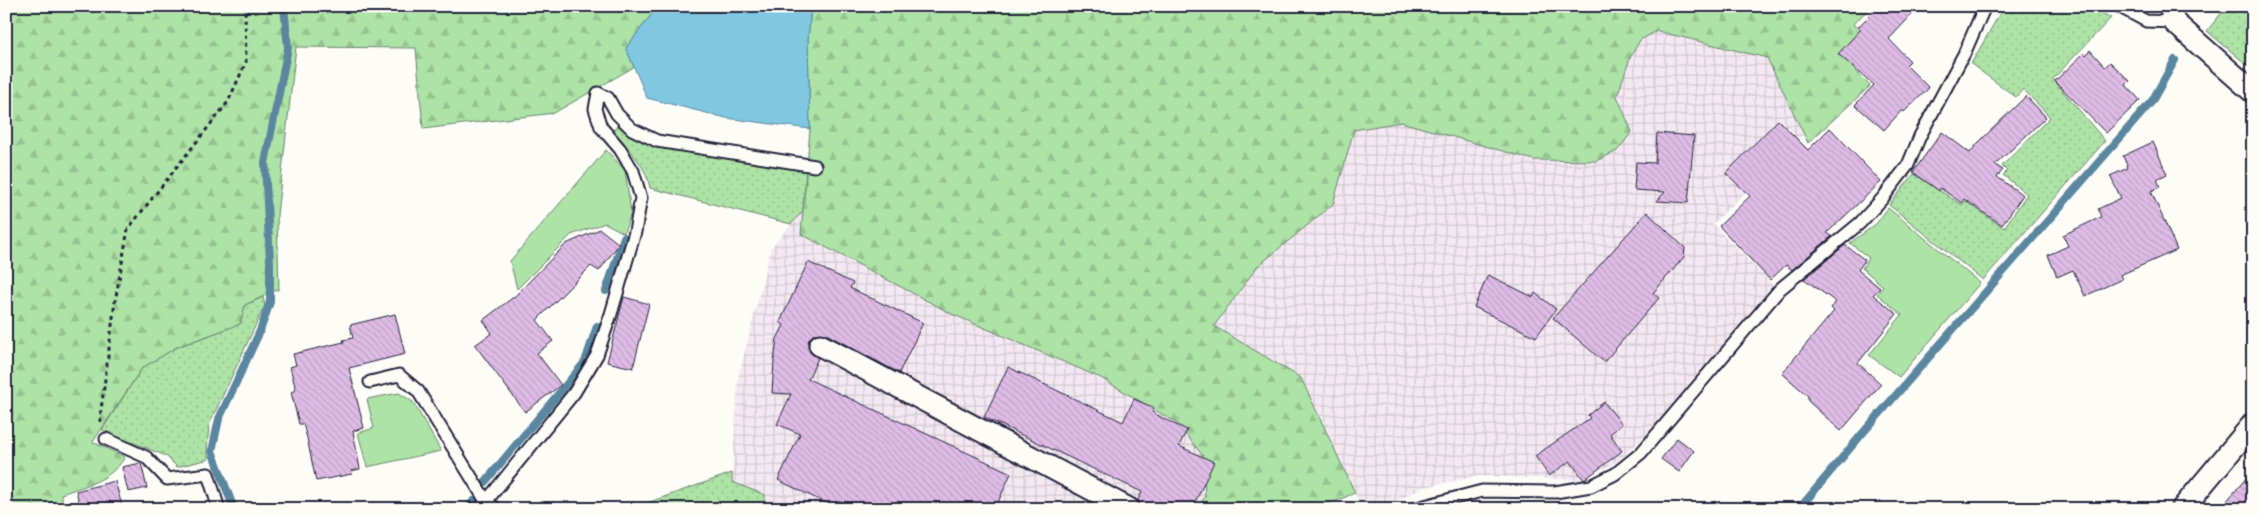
<svg xmlns="http://www.w3.org/2000/svg" width="2259" height="515" font-family="Dekko,sans-serif">
	<style>
		.industrial { fill: url(#industrial-grid) }
		.grass { fill: url(#grass-dots); stroke: #688270 }
		.forest { fill: url(#forest-firs); stroke: #688270 }
		.green { fill: #ade3a6; stroke: #688270 }
		.water { fill: #80c8e1; stroke: #5a869f }
		.lines { fill: none; stroke-linecap: round; stroke-linejoin: round }
		.stream { stroke: #5a869f; stroke-width: 8 }
		.building { fill: url(#building-back-hatch); stroke: #22223b }
		.lane-casing { stroke: #22223b; stroke-width: 15 }
		.street-casing { stroke: #22223b; stroke-width: 25 }
		.path { stroke: #22223b; stroke-width: 3; stroke-dasharray: 4 4; stroke-linecap: butt }
		.lane { stroke: #fdfcf7; stroke-width: 11 }
		.street { stroke: #fdfcf7; stroke-width: 21 }
	</style>
	<defs>
		<pattern id="industrial-grid" width="8" height="8" patternUnits="userSpaceOnUse" patternTransform="scale(1.25)"><rect width="8" height="8" fill="#f4e9f2"/><path d="M0 4h8M4 0v8" fill="none" stroke="#d1c8d0"/></pattern>
		<pattern id="grass-dots" width="8" height="8" patternUnits="userSpaceOnUse" patternTransform="scale(1.25)"><rect width="8" height="8" fill="#ade3a6"/><path d="M2 2h.1M6 6h.1" fill="none" stroke="#95c290" stroke-width="1.8" stroke-linecap="round"/></pattern>
		<pattern id="forest-firs" width="22" height="20" patternUnits="userSpaceOnUse" patternTransform="scale(1.25)"><rect width="22" height="20" fill="#ade3a6"/><path d="M5 1l3.5 6h-7zM16 11l3.5 6h-7z" fill="#95c290"/></pattern>
		<pattern id="building-back-hatch" width="6" height="6" patternUnits="userSpaceOnUse" patternTransform="scale(1.25)"><rect width="6" height="6" fill="#dfbce6"/><path d="M-1 5l2 2M0 0l6 6M5-1l2 2" fill="none" stroke="#bfa1c6"/></pattern>
	</defs>
	<rect width="100%" height="100%" fill="#fdfcf7"/>
	<filter id="ink" filterUnits="userSpaceOnUse"><feTurbulence type="fractalNoise" baseFrequency=".02" numOctaves="2"/><feDisplacementMap in="SourceGraphic" scale="10" xChannelSelector="R" yChannelSelector="G"/><feConvolveMatrix kernelMatrix="1 2 1 2 8 2 1 2 1" color-interpolation-filters="sRGB"/></filter>
	<g filter="url(#ink)">
		<!-- industrial -->
		<path class="industrial" d="M1657,31l110,27 37,76 -91,90 60,61 -121,144 -32,31 -39,20 -103,-4 -53,11 -45,22h-18l-61,-131 -87,-52 43,-59 76,-63 21,-74 47,-8 133,38 98,-28 -15,-36 13,-38 10,-18z
			M803,211l-2,23 151,80 149,64 76,45 26,33 2,40 -7,13h-463l30,-6 -33,-21 6,-103 33,-131z"/>
		<!-- grass -->
		<path class="grass" d="M2004,6h86l21,12 -58,61 52,62 -122,139 -94,-75 25,-31 48,31 3,-4 39,27 23,-34 -24,-19 4,-4 -5,-5 48,-49 -27,-28 -7,8 -45,-33z
			M2227,6h26v64l-46,-39z
			M617,125l12,10 25,12 152,21 -3,43 -12,13 -141,-36c-4,-23 -22,-40 -38,-56z
			M263,297l2,8 -56,120 -2,25 2,9 -32,8 -11,-11 -64,-26 40,-62 35,-21 63,-23 5,-19z
			M732,473v9l33,13v8l-30,6h-91v-5z"/>
		<!-- forest -->
		<path class="forest" d="M6,6h652l-32,42 8,19 -80,46 -131,16 -7,-81 -120,-1 -19,168 2,74 -34,16 -5,19 -63,23 -35,21 -49,74 32,15c-15,24 -38,28 -64,37l4,15h-59z
			M811,6h1061l-19,18 24,25 -22,22 15,15 -62,57 -41,-85 -110,-27 -17,9 -10,18 -13,38 15,36 -15,19 -21,10 -62,-1 -133,-38 -47,8 -21,74 -76,63 -43,59 87,52 54,115 -38,16h-119l7,-13 -2,-40 -26,-33 -76,-45 -149,-64 -151,-80 9,-105 -2,-89z"/>
		<!-- green -->
		<path class="green" d="M606,150l19,20 6,43 -7,20 -19,-10 -34,12 -54,54 -7,-28z
			M1888,208l92,75 -81,94 -30,-22 33,-40 -25,-21 6,-8 -21,-18 7,-10 -19,-15 26,-19z
			M399,393l14,9 28,49 -74,16 -9,-34 16,-5 -7,-29z"/>
		<!-- water -->
		<path class="water" d="M658,6h153l-3,34 2,89 -84,-11 -79,-20 -21,-50z"/>
		<g class="lines">
			<!-- stream -->
			<path class="stream" d="M2216,7v-1
				M606,291l18,-54
				M485,482l100,-120 12,-36
				M234,509l-22,-58 7,-32 41,-88 10,-29v-40l-5,-99 23,-115 -4,-42
				M466,509l8,-8
				M1799,509l63,-75 290,-333 23,-41"/>
		</g>
		<!-- building -->
		<path class="building" d="M1879,6h41l-31,33 21,22 -4,4 23,23 -25,24 -2,-2 -18,20 -29,-25 19,-20 -36,-31 23,-25 -3,-2z
			M2090,50l15,17 5,-5 20,19 -4,4 14,15 -34,33 -51,-52 29,-28 2,2z
			M2026,96l20,21 -51,48 8,5 -6,7 26,18 -21,30 -38,-26 -2,4 -22,-15 -1,3 -26,-19 29,-40 28,21 7,-9z
			M1778,120l30,30 22,-22 51,54 -54,51 5,3 -40,34 -6,-5 -16,15 -51,-54 31,-30 -24,-23z
			M1657,133l37,3 -6,67 -31,-2 8,-9 -31,-2 2,-28 19,1z
			M2153,142l14,32 -10,5 3,8 -9,4 26,59 -57,25 2,4 -37,17 -12,-26 -16,7 -9,-22 20,-9 -5,-11 38,-18 -3,-8 23,-11 -11,-22 18,-8 -5,-12z
			M1647,212l38,36 -1,9 -31,36 6,5 -55,64 -51,-44z
			M600,229l19,15 -20,27 -8,-5 -54,54 16,21 -16,12 24,32 -36,27 -50,-67 17,-12 -9,-13 32,-24 51,-52z
			M1845,245l20,15 -7,10 22,18 -7,7 24,19 -39,49 23,21 -40,47 -33,-30v-5l-26,-23 52,-62 -3,-3 5,-6 -32,-23z
			M808,262l45,21 -3,5 73,35 -24,50 -73,-39h-12l-5,5 -1,7 2,6 8,6 -10,21 203,94 -16,36h-157l-60,-29 22,-46 -23,-10 14,-30 -19,-1 2,-31 3,-23 7,-14 -4,-3z
			M1488,275l45,22 2,-4 21,16 -20,28 -62,-30z
			M624,297l25,7 -16,64 -26,-6z
			M395,314l10,40 -56,14 15,60 -11,3 7,38 -9,2 1,3 -36,7 -9,-43 -4,-14h-4l-8,-32 5,-2 -6,-23 6,-2 -3,-11 51,-12 -1,-2 10,-2 -3,-13z
			M1008,367l115,55 11,-23 20,9 -2,4 14,8 21,10 -8,16 35,16 -22,47h-51l-3,-9 4,-8 -158,-75z
			M1604,402l18,22 -12,10 12,17 -38,29 -14,-19 -21,15 -14,-20 55,-38 -2,-3z
			M1677,438l17,13 -15,21 -18,-13z
			M141,463l6,25 -19,4 -6,-25z
			M2253,470v39h-33z
			M115,481l8,28h-42l-5,-18z"/>
		<g class="lines">
			<defs>
				<path id="lane" d="M2118,6l28,15 28,1
					M370,382l29,-7 19,16 68,110 10,8
					M106,439l40,18 21,22 41,-5 11,35
					M480,509l94,-116 23,-38 14,-41 24,-82 6,-34 -8,-27 -13,-22 -19,-22 -6,-18 3,-16 10,5 9,16 15,15 25,12 158,25
					M1413,509l69,-18 73,1 36,-6 24,-12 26,-21 139,-164 80,-66 22,-24 26,-34 12,-29 44,-82 21,-48"/>
				<path id="street" d="M2170,6l4,16 79,70
					M820,345l309,164
					M2182,509l71,-85"/>
			</defs>
			<!-- lane casing -->
			<use href="#lane" class="lane-casing"/>
			<!-- street casing -->
			<use href="#street" class="street-casing"/>
			<!-- path -->
			<path class="path" d="M101,422l-1,-4 15,-116 13,-73 100,-127 18,-40 -1,-56"/>
			<!-- lane -->
			<use href="#lane" class="lane"/>
			<!-- street -->
			<use href="#street" class="street"/>
		</g>
	</g>
	<!-- margin -->
	<rect width="2259" height="515" fill="none" stroke="#fdfcf7" stroke-width="25"/>
	<rect x="12" y="12" width="2234" height="490" fill="none" stroke="#22223b" stroke-width="2" filter="url(#ink)"/>
</svg>
